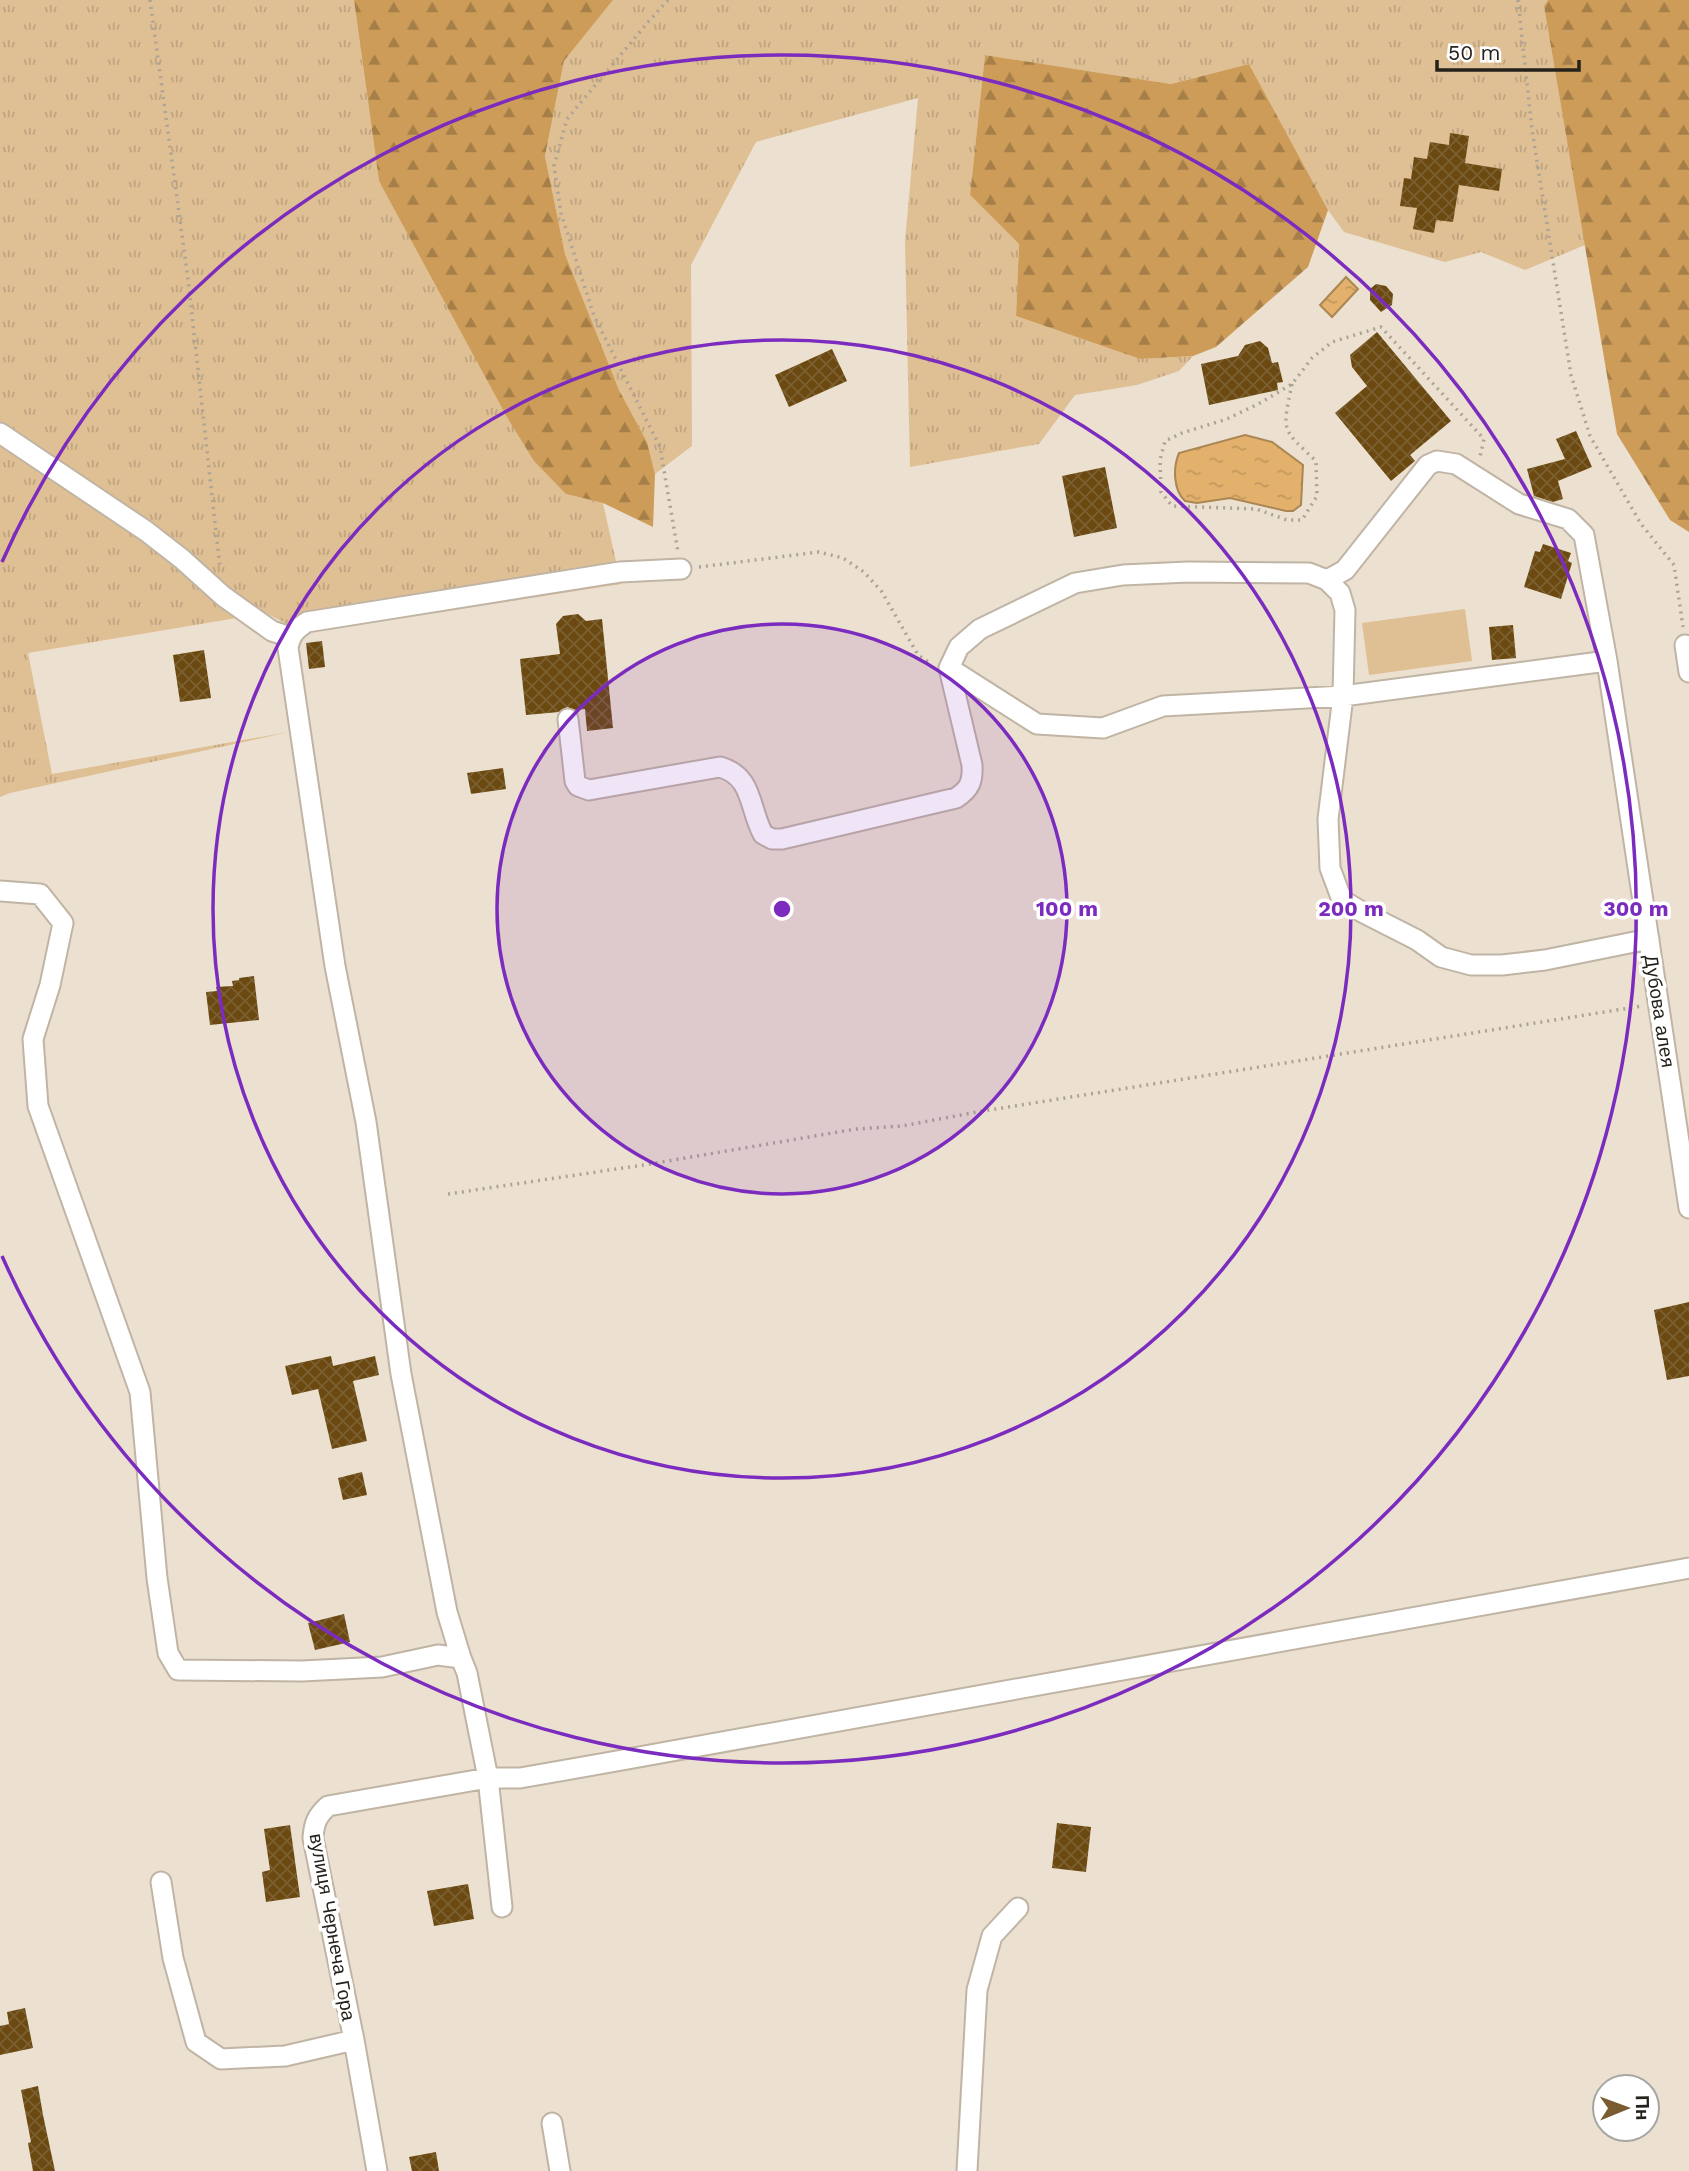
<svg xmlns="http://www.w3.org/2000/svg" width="1689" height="2171" font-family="'Work Sans',sans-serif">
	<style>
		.grass { fill: url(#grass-tufts) }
		.forest { fill: url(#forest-firs) }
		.park { fill: #dfbf94 }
		.water { fill: url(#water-ripples); stroke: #aa8654; stroke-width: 2 }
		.building { fill: url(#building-cross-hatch) }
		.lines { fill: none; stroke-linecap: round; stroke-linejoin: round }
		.minor-casing { stroke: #c0b4a4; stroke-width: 23 }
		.path { stroke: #aca396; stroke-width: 3.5; stroke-dasharray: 2 5; stroke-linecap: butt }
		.minor { stroke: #fff; stroke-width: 19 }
		.ring { fill: none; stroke: #7b2cbf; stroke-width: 3.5 }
		.labels { text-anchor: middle; stroke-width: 7; stroke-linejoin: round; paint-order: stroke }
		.street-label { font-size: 19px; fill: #25211b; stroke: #fff }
		.centre { fill: #7b2cbf; stroke: #fff; stroke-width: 3.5 }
		.ring-label { font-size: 21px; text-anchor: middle; font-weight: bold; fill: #7b2cbf; stroke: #fff; stroke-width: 7; stroke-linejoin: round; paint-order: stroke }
	</style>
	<defs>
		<pattern id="grass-tufts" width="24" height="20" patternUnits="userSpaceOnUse" patternTransform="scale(1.75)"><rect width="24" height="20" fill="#dfbf94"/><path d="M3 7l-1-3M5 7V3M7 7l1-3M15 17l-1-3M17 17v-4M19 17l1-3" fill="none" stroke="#bfa47f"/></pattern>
		<pattern id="forest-firs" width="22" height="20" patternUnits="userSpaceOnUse" patternTransform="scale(1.75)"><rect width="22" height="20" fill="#cd9c58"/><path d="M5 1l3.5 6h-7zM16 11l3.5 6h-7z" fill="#a67f48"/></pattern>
		<pattern id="water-ripples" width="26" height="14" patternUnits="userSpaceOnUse" patternTransform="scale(1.75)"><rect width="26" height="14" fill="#e3b16c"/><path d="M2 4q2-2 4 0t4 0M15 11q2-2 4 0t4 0" fill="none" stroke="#c3985d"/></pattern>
		<pattern id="building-cross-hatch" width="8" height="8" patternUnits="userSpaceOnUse" patternTransform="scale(1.75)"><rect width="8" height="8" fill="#6b4910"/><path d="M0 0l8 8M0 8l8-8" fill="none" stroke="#7c6032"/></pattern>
	</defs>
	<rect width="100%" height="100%" fill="#ece0d0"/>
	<!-- grass -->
	<path class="grass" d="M0,0h354l25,181 187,313 37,9 18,81 -317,49 -38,-20 -238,40 24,121 237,-42 -279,61 -10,4z
		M613,0h935l-4,6 41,239 -60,25 -44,-18 -36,10 -101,-30 -16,-22 -79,-146 -78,20 -186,-29 -15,140 49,49 -3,72 124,43 53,-3 -14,15 -42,14 -62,10 -36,49 -129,23 -5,-226 13,-143 -162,44 -65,123 1,181 -37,28 -8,-32 -28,-52 -54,-136 -20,-98 19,-95z"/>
	<!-- forest -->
	<path class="forest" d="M354,0h259l-49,61 -19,95 20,98 54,136 28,52 8,32 -2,53 -50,-24 -37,-9 -32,-33 -27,-44 -128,-236z
		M1548,0h141v532l-19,-12 -53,-86 -73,-428z
		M985,55l186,29 78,-20 79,146 -20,57 -92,80 -23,9 -53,3 -124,-43 3,-72 -49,-49z"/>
	<!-- park -->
	<path class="park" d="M1465,609l7,52 -103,14 -7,-52z"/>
	<!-- water -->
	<path class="water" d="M1346,277l12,12 -26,28 -12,-12z
		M1245,435l27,7 31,23 -2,40 -8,6h-7l-56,-13 -33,5 -12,-2c-12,-11 -12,-34 -6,-48z"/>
	<!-- building -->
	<path class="building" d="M1450,133l19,3 -4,27 37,6 -3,22 -40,-6 -6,37 -17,-2 -2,13 -21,-4 4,-21 -17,-2 4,-28 7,1 3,-22 13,2 3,-17 19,3z
		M1376,284l10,2 7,8 -1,11 -11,7 -11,-12v-11z
		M1377,332l74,89 -41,34 5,6 -24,20 -56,-68 32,-27 -15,-19 -2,-12z
		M1260,341l8,7 4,15 6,-1 5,20 -6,1 1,7 -69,15 -8,-41 37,-8 7,-11z
		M832,349l15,32 -58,26 -14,-32z
		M1576,431l16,36 -34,14 5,18 -10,3 -19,-6 -7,-27 38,-10 -9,-20z
		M1105,467l12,61 -43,9 -12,-61z
		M1543,544l28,9 -3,8 4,2 -11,36 -37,-12 11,-36 5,1z
		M578,614l8,7 16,-2 11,109 -26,3 -2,-22 -9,1 -9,-3 -8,5 -33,3 -6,-56 40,-5 -4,-30 7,-8z
		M1513,625l3,33 -24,2 -3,-33z
		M322,641l3,26 -16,2 -3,-26z
		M204,650l7,48 -31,4 -7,-47z
		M503,768l3,21 -35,5 -4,-21z
		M254,976l5,44 -49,5 -4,-33 11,-1 -1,-4 17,-1 -1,-5 7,-1v-2z
		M1689,1302v74l-22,4 -13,-70z
		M331,1356l2,10 42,-10 4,19 -26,6 14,60 -35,8 -14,-60 -26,6 -7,-29z
		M362,1472l5,23 -24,5 -5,-22z
		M344,1614l6,28 -35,8 -7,-27z
		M1057,1823l34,4 -5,45 -34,-4z
		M290,1825l10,72 -34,5 -4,-30 8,-2 -6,-41z
		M468,1884l6,35 -40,7 -7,-35z
		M25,2008l8,40 -33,7v-29l9,-2 -2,-12z
		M38,2086l5,29 12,56h-22l-5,-28 3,-1 -10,-52z
		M436,2152l3,19h-27l-3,-14z"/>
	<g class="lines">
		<defs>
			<path id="minor" d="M0,433l146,98 36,28 41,37 49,35 18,6
				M1327,580l18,-10 83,-105 9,-4 19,3 63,40 49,15 16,16 23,126 82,547
				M1685,645l4,27
				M949,668l88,56 66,4 60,-22 180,-10 264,-35
				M568,719l7,62 3,5 11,4 131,-23c33,9 29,41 43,67l9,5h10l174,-41c14,-9 17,-17 16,-33l-23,-97 10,-21 21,-18 95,-46 48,-8 65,-3 121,1 18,7 13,13 5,17 -2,86 -15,123 2,49 12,32 20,12 55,28 24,17 30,8h31l43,-5 104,-21
				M0,891l40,3 23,29 -13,62 -17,54 5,67 102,286 17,186 11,75 10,17 124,1 80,-4 56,-12 23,3 6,15 21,105 14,129
				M461,1658l-14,-46 -46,-238 -35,-252 -31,-156 -47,-318c2,-13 8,-19 19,-26l313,-50 61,-3
				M161,1882l12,76 23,84 25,17 64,-3 69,-16
				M552,2123l8,48
				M377,2171l-23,-131 -41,-202c1,-15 4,-22 15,-32l160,-28h32l91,-16 1078,-194
				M967,2171l10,-181 15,-54 26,-28"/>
		</defs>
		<!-- minor casing -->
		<use href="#minor" class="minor-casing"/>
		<!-- path -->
		<path class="path" d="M150,0l38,279 32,289
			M668,0l-19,21 -82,98 -13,47 7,47 33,103 66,131 18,105
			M1518,0l14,130 39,245 19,61 51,88 33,41 9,62
			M1292,384c-10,48 -11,44 24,77l1,35 -15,24h-15l-31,-11 -84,-3 -11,-14 -1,-32 5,-19 17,-8 45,-14 33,-16 32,-19 20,-26 20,-16 49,-15 103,112 -4,18
			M699,567l120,-15 24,6 21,14 18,20 36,63 13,9
			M448,1194l202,-30 206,-35 46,-3 75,-14 665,-106"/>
		<!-- minor -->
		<use href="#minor" class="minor"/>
	</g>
	<!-- distance rings -->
	<circle cx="782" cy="909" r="285" fill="#7b2cbf" fill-opacity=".12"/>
	<g class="ring">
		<circle cx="782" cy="909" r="285"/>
		<circle cx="782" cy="909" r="569"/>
		<path d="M2 562A854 854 0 1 1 2 1256"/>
	</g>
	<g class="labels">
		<!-- street labels -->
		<g class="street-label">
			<text transform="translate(1660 1011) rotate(81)" y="7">Дубова алея</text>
			<text transform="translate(333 1927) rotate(80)" y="7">вулиця Чернеча Гора</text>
		</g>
	</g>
	<circle cx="782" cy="909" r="10" class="centre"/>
	<g class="ring-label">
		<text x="1067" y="916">100 m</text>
		<text x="1351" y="916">200 m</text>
		<text x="1636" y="916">300 m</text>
	</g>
	<!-- north arrow -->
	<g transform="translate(1626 2108) rotate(89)"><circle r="33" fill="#ffffff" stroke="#a8a6a4" stroke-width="2"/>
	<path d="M0-5L12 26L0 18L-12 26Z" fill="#7a5c30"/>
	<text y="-10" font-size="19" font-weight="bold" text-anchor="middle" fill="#25211b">Пн</text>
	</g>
	<!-- scale -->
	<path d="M1437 60v10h142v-10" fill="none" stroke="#25211b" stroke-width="3.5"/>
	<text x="1448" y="60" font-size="21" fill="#25211b" stroke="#ffffff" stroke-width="5" paint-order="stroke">50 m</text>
</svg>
